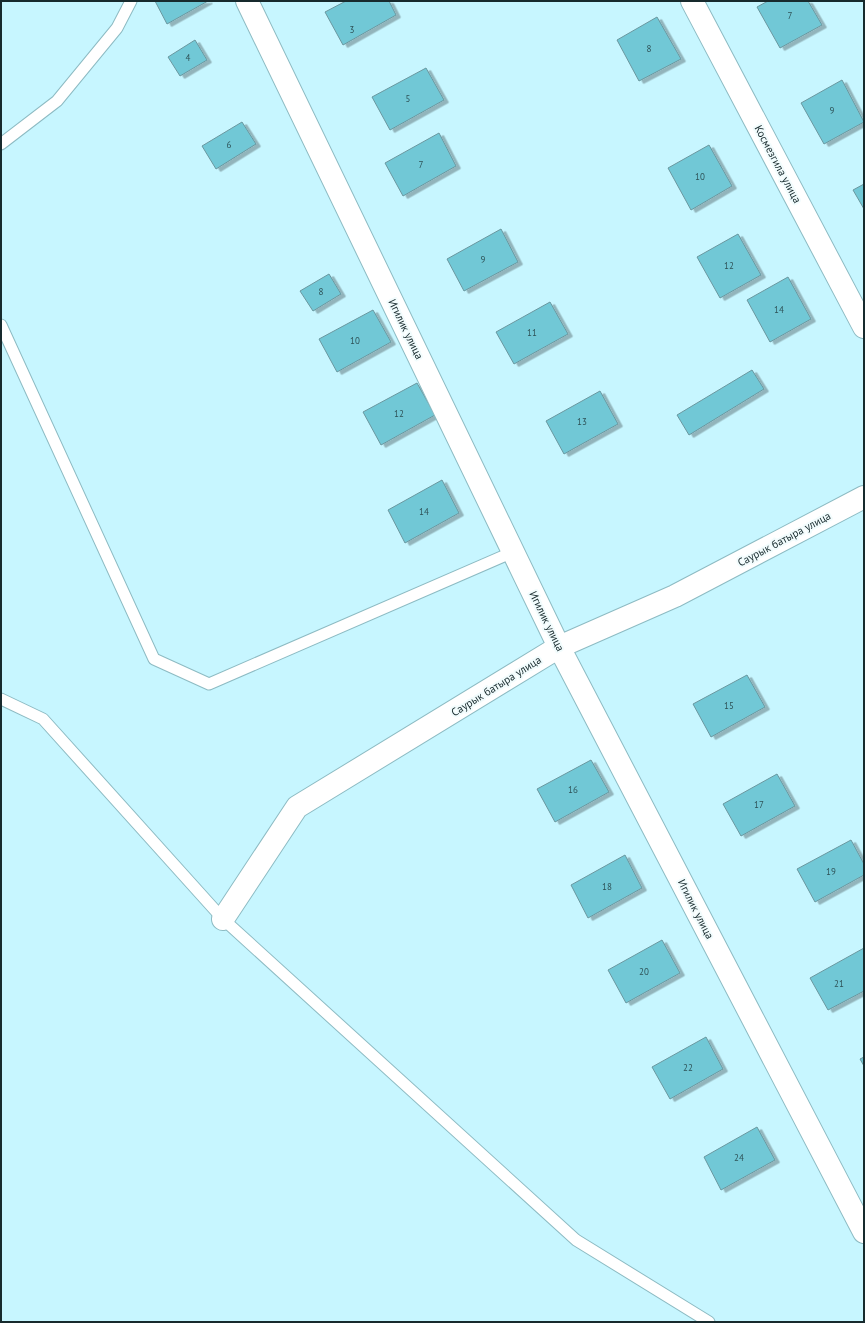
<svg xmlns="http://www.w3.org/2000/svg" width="865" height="1323" font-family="'PT Sans',sans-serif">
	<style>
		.building { fill: #71c8d6; stroke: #6a979f; filter: url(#shadow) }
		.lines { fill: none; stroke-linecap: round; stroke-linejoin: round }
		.service-casing { stroke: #8dbbc3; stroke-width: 13 }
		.minor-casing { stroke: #8dbbc3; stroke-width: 24 }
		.service { stroke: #fff; stroke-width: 11 }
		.minor { stroke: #fff; stroke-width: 22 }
		.labels { text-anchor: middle; stroke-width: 4; stroke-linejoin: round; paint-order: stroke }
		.number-label { font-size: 9px; fill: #2e5257 }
		.street-label { font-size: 11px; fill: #172a2d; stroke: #f2fcfd }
	</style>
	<defs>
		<filter id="shadow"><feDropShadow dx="4.5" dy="2.5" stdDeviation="0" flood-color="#0004"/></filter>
	</defs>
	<rect width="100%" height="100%" fill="#c7f6ff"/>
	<!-- building -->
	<path class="building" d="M155,1h53l-41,23z
		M346,1h43l7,14 -53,30 -18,-33z
		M768,1h40l14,24 -42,23 -23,-41z
		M657,17l24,42 -42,22 -22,-41z
		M195,40l12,20 -27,16 -12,-19z
		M426,68l18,32 -54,30 -18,-33z
		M842,80l22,42 -40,22 -23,-41z
		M242,122l14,22 -40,25 -14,-23z
		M439,133l17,33 -53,30 -18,-33z
		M709,145l23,41 -41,24 -23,-42z
		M864,184v25l-11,-19z
		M501,229l17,33 -54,29 -17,-32z
		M738,234l23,41 -41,23 -23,-41z
		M329,274l12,20 -28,17 -13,-20z
		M788,277l23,42 -41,23 -23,-42z
		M550,302l18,32 -54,30 -18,-32z
		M373,310l18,32 -54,30 -18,-33z
		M752,370l12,19 -75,46 -12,-20z
		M417,383l18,32 -54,30 -18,-33z
		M600,391l18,33 -54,30 -18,-33z
		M442,480l17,33 -54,30 -17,-33z
		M747,675l18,32 -54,30 -18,-33z
		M591,760l18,32 -54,30 -18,-33z
		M777,774l18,32 -54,30 -18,-32z
		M851,840l13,24v11l-49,27 -18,-33z
		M625,855l17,33 -54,30 -17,-33z
		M662,940l18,33 -54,30 -18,-33z
		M864,948v43l-36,19 -18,-32z
		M706,1037l17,32 -53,30 -18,-32z
		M864,1057v9l-4,-7z
		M757,1127l18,33 -54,30 -17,-33z"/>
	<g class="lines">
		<defs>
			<path id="service" d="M1,144l56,-43 60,-73 14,-27
				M1,325l153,334 55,25 304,-132
				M1,699l42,20 180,200 353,321 133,82"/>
			<path id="minor" d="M247,1l312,646 305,585
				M692,1l172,326
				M223,919l74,-112 262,-160 116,-51 189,-99"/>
		</defs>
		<!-- service casing -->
		<use href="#service" class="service-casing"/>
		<!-- minor casing -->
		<use href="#minor" class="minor-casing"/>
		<!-- service -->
		<use href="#service" class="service"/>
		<!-- minor -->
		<use href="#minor" class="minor"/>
	</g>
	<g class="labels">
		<!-- number labels -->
		<g class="number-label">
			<text x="790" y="19">7</text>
			<text x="352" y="33">3</text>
			<text x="649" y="52">8</text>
			<text x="188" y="61">4</text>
			<text x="408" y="102">5</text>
			<text x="832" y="114">9</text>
			<text x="229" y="148">6</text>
			<text x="421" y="168">7</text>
			<text x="700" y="180">10</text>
			<text x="483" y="263">9</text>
			<text x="729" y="269">12</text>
			<text x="321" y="295">8</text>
			<text x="779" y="313">14</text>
			<text x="532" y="336">11</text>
			<text x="355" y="344">10</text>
			<text x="399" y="417">12</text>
			<text x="582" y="425">13</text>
			<text x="424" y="515">14</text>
			<text x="729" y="709">15</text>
			<text x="573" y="793">16</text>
			<text x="759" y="808">17</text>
			<text x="831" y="875">19</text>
			<text x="607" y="890">18</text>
			<text x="644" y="975">20</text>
			<text x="839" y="987">21</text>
			<text x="688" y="1071">22</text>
			<text x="739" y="1161">24</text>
		</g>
		<!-- street labels -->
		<g class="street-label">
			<text transform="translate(778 164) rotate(62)" y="4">Космезгила улица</text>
			<text transform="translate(406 329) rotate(64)" y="4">Игилик улица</text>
			<text transform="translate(784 539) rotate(-28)" y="4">Саурык батыра улица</text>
			<text transform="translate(547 621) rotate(64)" y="4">Игилик улица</text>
			<text transform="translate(496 686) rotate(-32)" y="4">Саурык батыра улица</text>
			<text transform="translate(696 909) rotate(63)" y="4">Игилик улица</text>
		</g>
	</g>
	<!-- border -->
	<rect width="865" height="1323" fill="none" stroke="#172a2d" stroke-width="4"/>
</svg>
